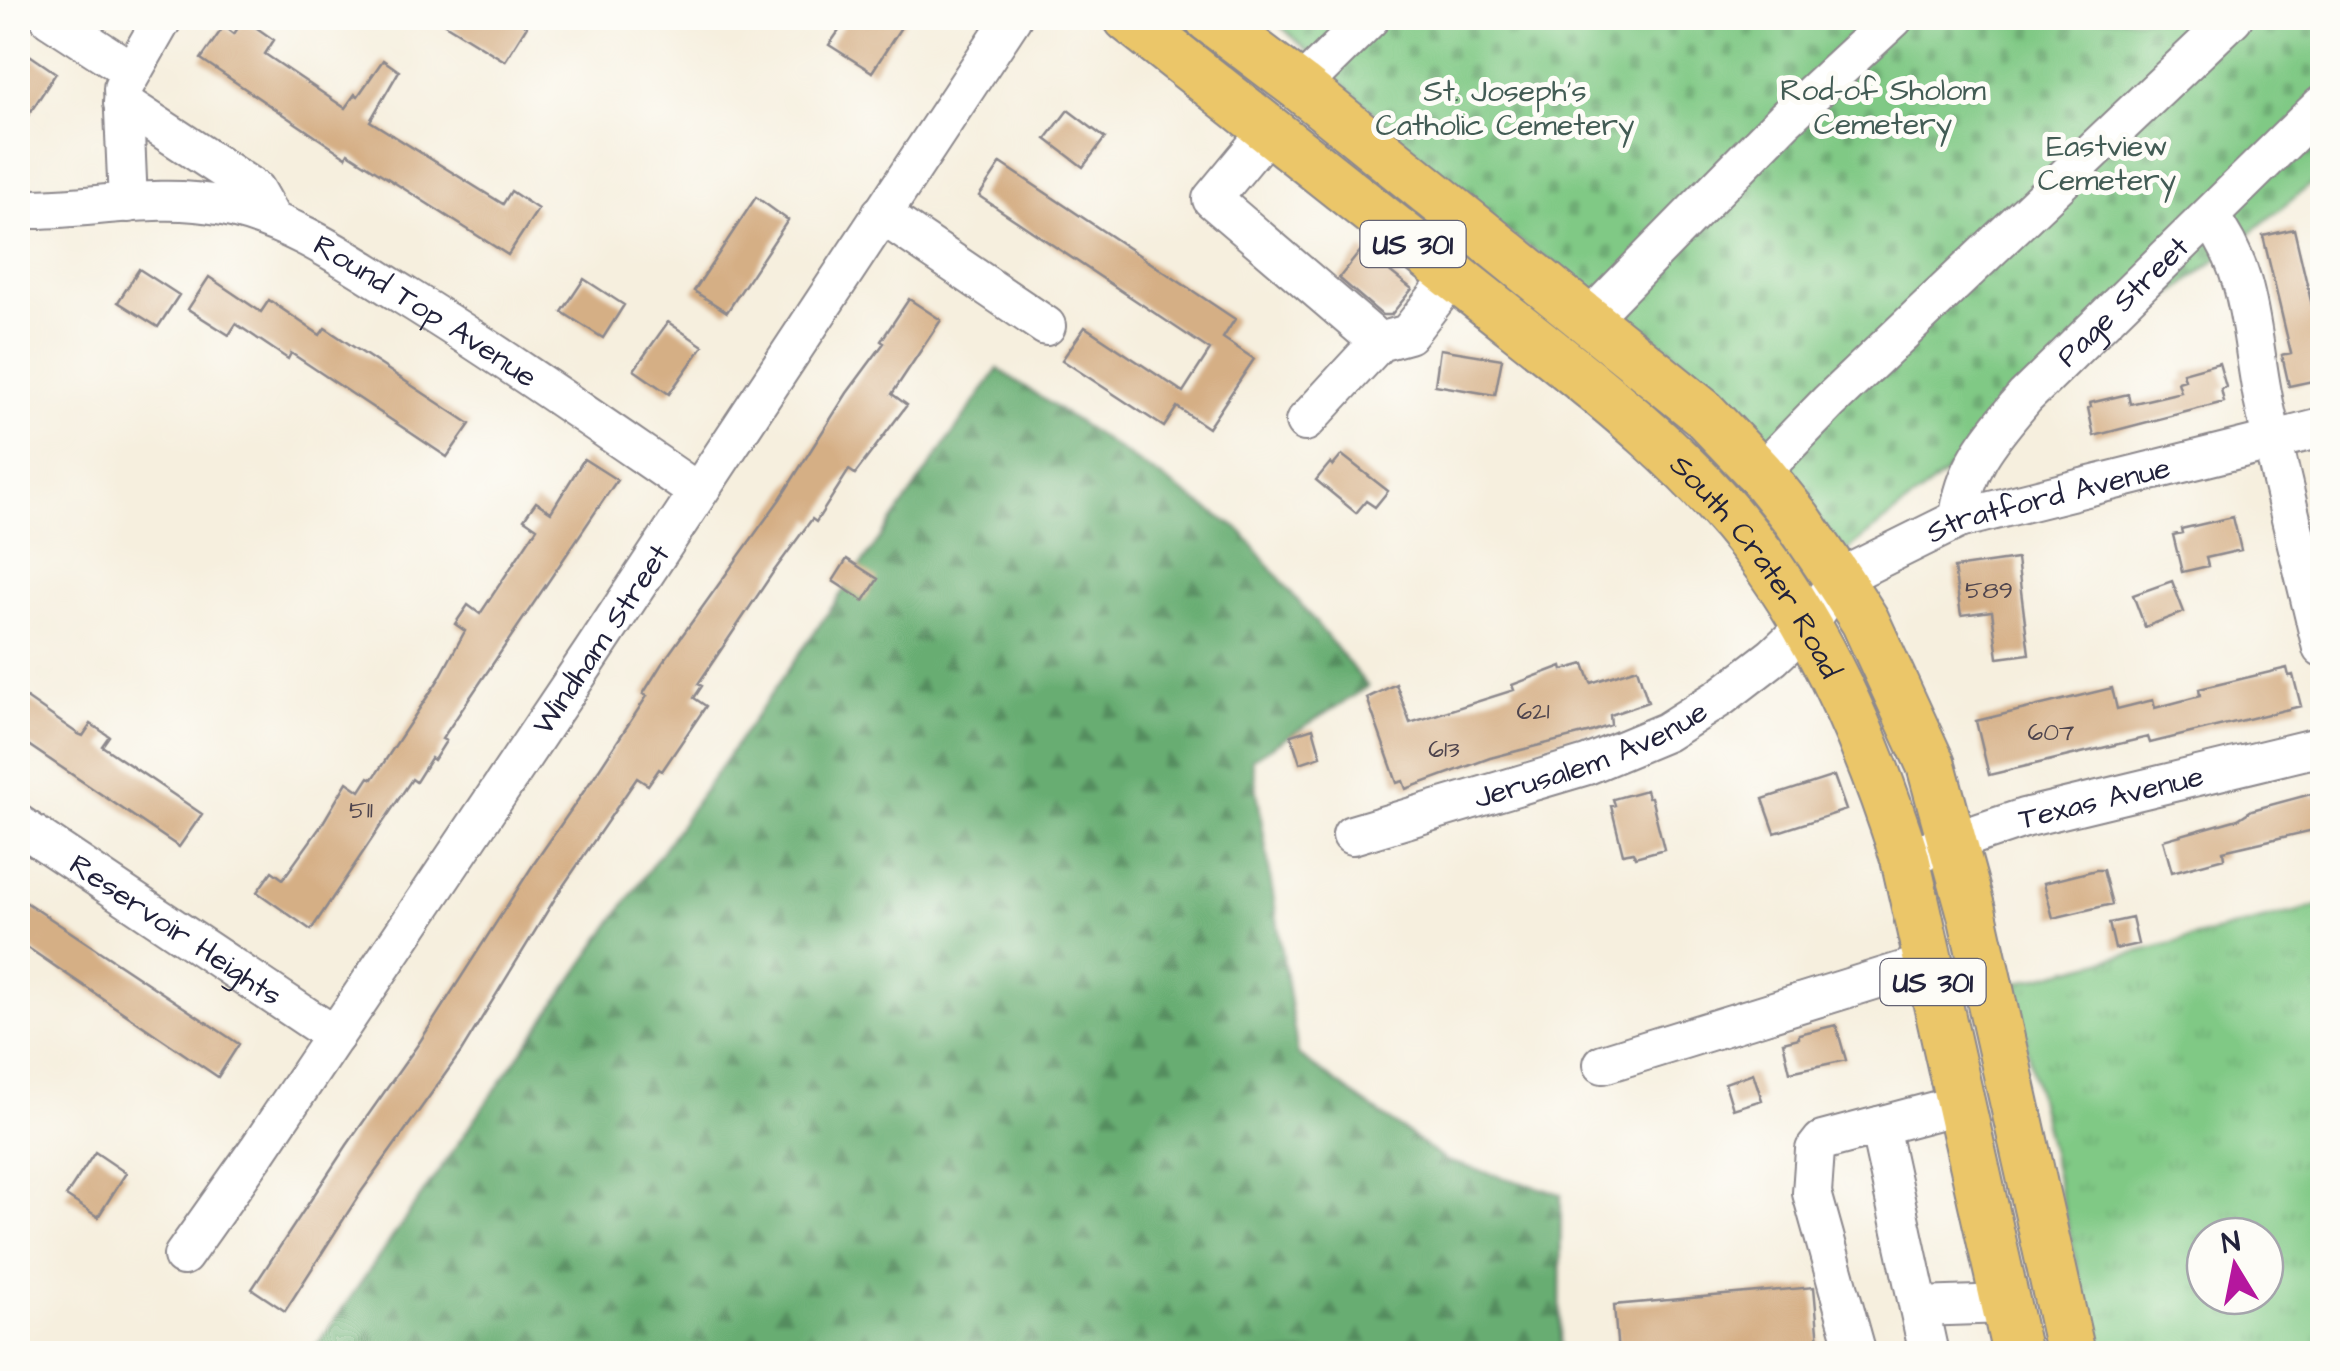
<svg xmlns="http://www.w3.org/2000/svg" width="2340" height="1371" font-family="'Architects Daughter',sans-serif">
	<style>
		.forest { fill: url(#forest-firs); stroke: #456856; stroke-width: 2.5 }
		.cemetery { fill: url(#cemetery-stones); stroke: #517660; stroke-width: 2.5 }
		.park { fill: url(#park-tufts); stroke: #517660; stroke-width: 2.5; fill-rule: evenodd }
		.building { fill: #d5af85 }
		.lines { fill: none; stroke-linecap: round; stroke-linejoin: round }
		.minor-casing { stroke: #8c888c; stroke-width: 42 }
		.major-casing { stroke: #8c888c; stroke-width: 52 }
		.minor { stroke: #fff; stroke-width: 38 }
		.major { stroke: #ebc669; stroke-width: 48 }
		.labels { text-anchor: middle; stroke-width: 10; stroke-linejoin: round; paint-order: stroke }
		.number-label { font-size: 25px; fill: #4f454e }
		.shield { fill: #fdfcf7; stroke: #646373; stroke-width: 2.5 }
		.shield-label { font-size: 28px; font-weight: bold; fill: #22223b }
		.park-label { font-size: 30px; fill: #435c55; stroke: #fdfcf7 }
		.street-label { font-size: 30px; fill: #22223b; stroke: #fdfcf7 }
	</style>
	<defs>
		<pattern id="forest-firs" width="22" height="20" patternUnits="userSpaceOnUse" patternTransform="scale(2.5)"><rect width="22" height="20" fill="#68ad72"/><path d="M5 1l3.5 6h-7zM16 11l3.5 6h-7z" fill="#558c5f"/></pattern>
		<pattern id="cemetery-stones" width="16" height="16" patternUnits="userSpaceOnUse" patternTransform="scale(2.5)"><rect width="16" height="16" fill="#80c985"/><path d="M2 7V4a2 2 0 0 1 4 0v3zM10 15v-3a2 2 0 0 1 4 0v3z" fill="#6eac74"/></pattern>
		<pattern id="park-tufts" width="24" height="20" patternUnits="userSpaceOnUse" patternTransform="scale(2.5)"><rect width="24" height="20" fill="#80c985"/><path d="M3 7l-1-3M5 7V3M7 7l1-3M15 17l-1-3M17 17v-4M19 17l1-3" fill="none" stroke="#6eac74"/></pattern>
	</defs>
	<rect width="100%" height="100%" fill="#fdfcf7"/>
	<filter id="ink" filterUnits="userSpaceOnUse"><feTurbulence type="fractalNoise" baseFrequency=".01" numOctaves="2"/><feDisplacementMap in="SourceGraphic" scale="20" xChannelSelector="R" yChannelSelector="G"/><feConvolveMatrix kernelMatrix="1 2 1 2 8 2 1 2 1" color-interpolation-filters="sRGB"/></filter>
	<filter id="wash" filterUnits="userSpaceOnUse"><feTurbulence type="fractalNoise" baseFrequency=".0048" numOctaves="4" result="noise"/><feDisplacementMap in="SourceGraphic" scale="40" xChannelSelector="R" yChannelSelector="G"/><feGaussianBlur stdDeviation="2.25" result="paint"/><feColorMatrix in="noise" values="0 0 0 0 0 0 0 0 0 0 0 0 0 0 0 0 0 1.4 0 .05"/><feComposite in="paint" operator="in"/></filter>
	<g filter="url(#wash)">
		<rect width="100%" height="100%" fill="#f6efde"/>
		<!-- forest -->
		<path class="forest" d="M998,369l243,162 127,156 -116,72 46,296 148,106 115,33 -1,159 -1249,1z"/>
		<!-- cemetery -->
		<path class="cemetery" d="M1272,18h612l-286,276 -108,-74z
			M1903,18h419v158l-476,376 -154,-185 -76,-59z"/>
		<!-- park -->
		<path class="park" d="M2322,905v448h-225l-85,-369zM2205,1236h60v60h-60z"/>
		<g id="blocks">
			<!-- building -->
			<path class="building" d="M435,18h79l13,8 -22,35z
				M848,18h59l-35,54 -43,-27z
				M244,19l30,21 -9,14 80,54 10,-14 3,2 25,-36 16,11 -29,50 133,83 8,-13 27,18 -30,46 -160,-102 -2,4 -145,-98 23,-33 10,8z
				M18,47l38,26 -38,58z
				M1068,110l37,28 -22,29 -37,-28z
				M1001,163l234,156 -12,19 31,21 -46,69 -31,-21 -13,20 -102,-67 23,-33 98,65 27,-42 -231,-154z
				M756,197l32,23 -61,92 -33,-21z
				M2294,229l28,119v31l-33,7 -7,-31 9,-2 -28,-117z
				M1362,249l50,40 -21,26h-9l-43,-37z
				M139,269l40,26 -21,32 -40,-25z
				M209,277l52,35 8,-12 51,35 5,-7 145,96 -23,33 -156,-104 -3,6 -52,-35 -7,11 -41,-26z
				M584,279l40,26 -21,33 -41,-26z
				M909,299l32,21 -49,74 15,11 -52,69 -6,-4 -33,52 -4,-3 -38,52 -76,113 4,2 -8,12 12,8 -44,65 -3,-2 -11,16 -11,-7 -78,114 -98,160 -100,140 -76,119 -33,-22 95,-144 72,-102 114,-178 67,-97 47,-72 -4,-2 18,-29 119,-166 67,-106 37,-50 -3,-2z
				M668,322l35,24 -34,48 -35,-24z
				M1440,349l62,10 -7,36 -60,-10z
				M2219,363l7,24 -5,2 3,13 -130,34 -6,-28 3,-1 -1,-4 38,-9 2,10 51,-12 -3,-10 7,-2 -2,-7z
				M1342,455l46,36 -13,16 -9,-6 -10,12 -40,-33 14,-17 3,3z
				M584,459l33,21 -175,259 4,2 -12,19 -3,-2 -15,24 -4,-3 -101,151 -54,-38 15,-21 11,8 38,-53 26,-44 13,9 9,-14 4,2 66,-100 26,-48 -10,-7 13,-19 12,9 57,-86 -13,-9 12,-17 15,10z
				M2233,517l8,33 -35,8 2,8 -26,6 -9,-37 9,-2 -1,-4z
				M847,559l31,20 -14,22 -31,-20z
				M2017,559l12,95 -31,4 -6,-47 -31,4 -7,-47z
				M2172,581l12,31 -39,15 -12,-32z
				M1584,664l7,19 46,-15 11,34 -38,13 1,10 -20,7 -101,26 -84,31 -3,-8 -6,2 -30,-85 29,-14 14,39 104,-33 -2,-5 50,-19 1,4z
				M2287,668l2,8 4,-1 8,31 -151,37 -2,-6 -159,38 -13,-54 136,-33 5,21 36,-9 2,8 45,-12 -1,-7z
				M18,692l60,42 5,2 8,-12 18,12 -7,10 100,68 -23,33 -161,-109z
				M1313,728l8,28 -21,7 -9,-28z
				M1834,776l12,34 -71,23 -12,-34z
				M1646,790l2,7h3l13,52 -29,8 -2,-5 -10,2 -12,-48 4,-1 -2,-6z
				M2311,794l1,3 10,-2v33l-99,23 1,7 -52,14 -9,-32 75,-21 14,-9z
				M2096,870h7l9,34 -59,14 -9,-35z
				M18,897l221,147 -21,33 -200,-136z
				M2132,918l6,26 -23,5 -6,-26z
				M1836,1025l10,35 -56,12 -7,-30 16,-4v-4z
				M1753,1073l9,27 -29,9 -8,-26z
				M95,1152l31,21 -28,44 -32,-21z
				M1814,1287l6,67h-202l-4,-49z"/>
		</g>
	</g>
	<g filter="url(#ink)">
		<use href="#blocks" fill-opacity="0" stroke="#8c888c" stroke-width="2.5"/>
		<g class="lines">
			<defs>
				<g id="minor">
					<path d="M50,18l80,52"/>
					<path d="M1300,87l70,-69"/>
					<path d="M123,103l132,87 17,30"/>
					<path d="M1269,130l-57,69 167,143"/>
					<path d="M128,203l-5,-115 40,-70"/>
					<path id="s1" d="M18,209c67,2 138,-17 205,-3 68,14 124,54 182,90 100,62 195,129 291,195"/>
					<path d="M881,214l165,112"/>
					<path d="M2210,218c44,57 40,122 55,190 18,80 38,160 57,240"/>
					<path d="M1589,319l196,-200 109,-101"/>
					<path d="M1305,422l74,-80 29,-8 45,-58"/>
					<path d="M1760,473l69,-71 404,-384"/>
					<path id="s2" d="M1959,519c5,-52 33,-83 66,-122l297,-292"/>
					<path id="s3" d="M18,824l317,212"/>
					<path id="s4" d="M1352,835l235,-70 79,-33 55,-35 52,-40 33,-31 32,-47 121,-60 363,-91"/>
					<path id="s5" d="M1905,858l119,-40 298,-72"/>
					<path d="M1603,1064l326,-101"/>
					<path d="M1879,1126l50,228"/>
					<path id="s6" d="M183,1256l75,-106 334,-497 420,-635"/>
					<path d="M1919,1307l87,-3"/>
					<path d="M1857,1354l-45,-161 3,-43 7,-9 139,-37"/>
				</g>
				<g id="major">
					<path id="s7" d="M1128,18c117,92 234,185 351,278 102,81 211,160 288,268 63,90 105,190 138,294l112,496"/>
					<path d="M1209,18l91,69 403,326 57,60 37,46 41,60 27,42 66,144 41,149 99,440"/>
				</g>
			</defs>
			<!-- minor casing -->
			<use href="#minor" class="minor-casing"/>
			<!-- major casing -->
			<use href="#major" class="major-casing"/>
			<!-- minor -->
			<use href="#minor" class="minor"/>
			<!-- major -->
			<use href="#major" class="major"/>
		</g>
	</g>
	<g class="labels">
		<!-- number labels -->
		<g class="number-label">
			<text x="1989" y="598">589</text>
			<text x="1533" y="719">621</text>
			<text x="2051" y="740">607</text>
			<text x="1444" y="757">613</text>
			<text x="361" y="818">511</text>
		</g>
		<!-- shield labels -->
		<g class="shield">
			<rect x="1360.5" y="221" width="105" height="46" rx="8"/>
			<rect x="1880.5" y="959" width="105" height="46" rx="8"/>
		</g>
		<g class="shield-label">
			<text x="1413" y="254">US 301</text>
			<text x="1933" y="992">US 301</text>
		</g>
		<!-- park labels -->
		<g class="park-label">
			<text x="1883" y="100">Rod-of Sholom<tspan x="1883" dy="34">Cemetery</tspan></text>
			<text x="1505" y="101">St. Joseph's<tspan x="1505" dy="34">Catholic Cemetery</tspan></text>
			<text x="2107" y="156">Eastview<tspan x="2107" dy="34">Cemetery</tspan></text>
		</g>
		<!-- street labels -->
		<g class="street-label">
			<text dy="10" stroke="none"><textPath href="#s2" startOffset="278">Page Street</textPath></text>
			<text dy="10" stroke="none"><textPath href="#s1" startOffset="435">Round Top Avenue</textPath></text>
			<text dy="10" stroke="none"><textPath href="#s4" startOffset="790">Stratford Avenue</textPath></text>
			<text dy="10" stroke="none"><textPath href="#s7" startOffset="838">South Crater Road</textPath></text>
			<text dy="10" stroke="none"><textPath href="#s6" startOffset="745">Windham Street</textPath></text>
			<text dy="10" stroke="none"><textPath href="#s4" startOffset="252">Jerusalem Avenue</textPath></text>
			<text dy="10" stroke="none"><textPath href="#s5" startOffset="215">Texas Avenue</textPath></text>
			<text dy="10" stroke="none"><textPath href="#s3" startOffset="190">Reservoir Heights</textPath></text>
		</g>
	</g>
	<!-- margin -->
	<rect width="2340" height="1371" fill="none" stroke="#fdfcf7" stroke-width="60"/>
	<!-- north arrow -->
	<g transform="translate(2235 1266) rotate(350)"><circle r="48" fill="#fdfcf7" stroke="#a5a5ac" stroke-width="2.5"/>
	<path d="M0-8L18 38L0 25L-18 38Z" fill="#b5179e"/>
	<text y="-15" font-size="28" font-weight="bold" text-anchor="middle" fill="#22223b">N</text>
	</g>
</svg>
